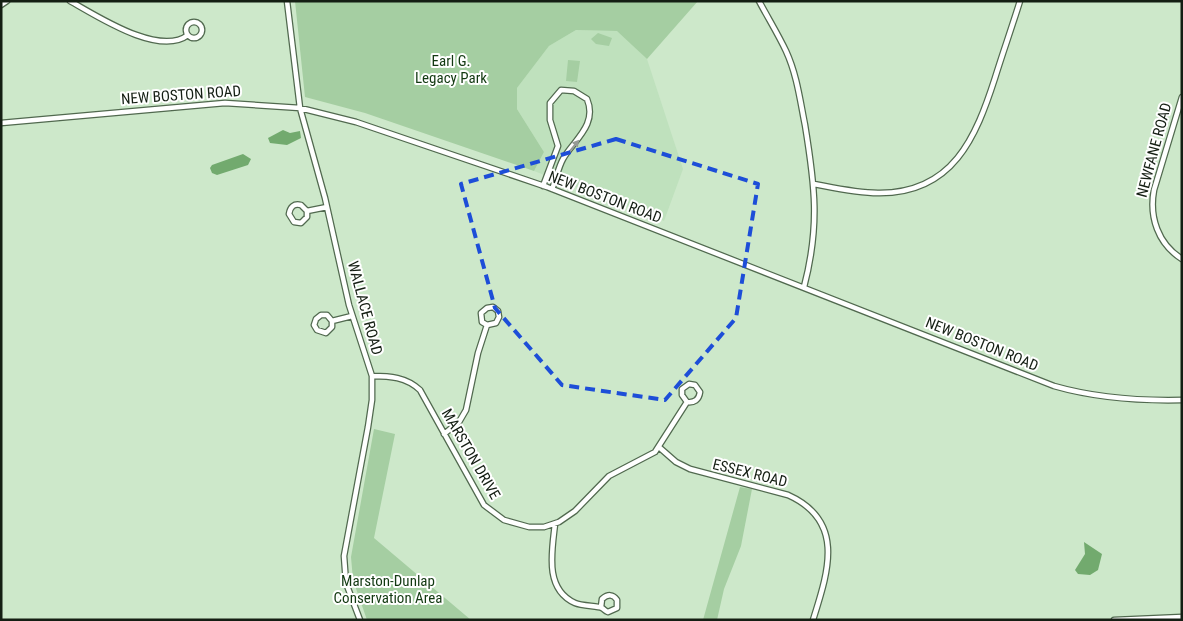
<svg xmlns="http://www.w3.org/2000/svg" width="1183" height="621" font-family="'Roboto Condensed',sans-serif">
	<style>
		.built { fill: #bfe1bd }
		.green { fill: #a5cea2 }
		.water { fill: #72aa6e }
		.lines { fill: none; stroke-linecap: round; stroke-linejoin: round }
		.minor-casing { stroke: #51694f; stroke-width: 7 }
		.minor { stroke: #fff; stroke-width: 4.5 }
		.oneway { fill: #959a95 }
		.marked { fill: none; stroke: #1d4ed8; stroke-width: 4; stroke-dasharray: 10 6; stroke-linejoin: round }
		.labels { text-anchor: middle; stroke-width: 4; stroke-linejoin: round; paint-order: stroke }
		.park-label { font-size: 15px; fill: #123911; stroke: #fff }
		.street-label { font-size: 15px; fill: #141e13; stroke: #fff }
	</style>
	<rect width="100%" height="100%" fill="#cde8ca"/>
	<!-- built -->
	<path class="built" d="M576,30l42,1 29,28 36,110 -19,52 -130,-50 10,-19 -27,-43v-21l32,-42z"/>
	<!-- green -->
	<path class="green" d="M295,1h403l-51,58 -30,-28 -41,-1 -27,16 -32,42v21l27,43 -10,19 -169,-58 -60,-16z
		M598,33l14,5 -3,8 -13,-2 -5,-5z
		M568,60l12,1 -3,21 -11,-1z
		M374,429l21,5 -21,104 97,82h-104l-14,-40 -2,-23z
		M740,487l12,2 -11,57 -17,43 -7,31h-14z"/>
	<!-- water -->
	<path class="water" d="M283,130l7,3 10,-2 1,7 -14,7 -17,-2 -2,-5z
		M243,154l8,5 -3,6 -31,10 -5,-2 -2,-5 2,-3z
		M1084,542l18,12 -4,16 -8,5 -12,-1 -3,-4 10,-16z"/>
	<g class="lines">
		<defs>
			<path id="minor" d="M70,1c27,15 89,56 118,34
				M287,1l13,107 25,90 24,107 23,71v24l-4,27 -24,129 2,27 14,37
				M759,1c9,17 19,33 27,50 11,24 14,49 19,74 10,61 15,101 -1,162
				M1,5l6,-4
				M186 30a8 8 0 1 1 16 0a8 8 0 1 1-16 0Z
				M1182,97l-28,93c-5,27 4,54 28,69
				M1,123l224,-20 75,5 56,14 191,65 507,199c42,12 84,15 128,14
				M814,184c21,4 43,9 64,9 75,1 98,-56 117,-115 8,-26 17,-51 25,-77
				M543,186l15,-40 -8,-26v-17l11,-13 13,1 13,8c11,26 -14,42 -24,60 -5,9 -7,21 -11,30
				M307,211v6l-6,6 -7,-1 -5,-8c1,-7 5,-11 12,-9l6,6 20,-4
				M332,321l-5,-6h-6l-5,4 -2,6 3,5 9,3 6,-6v-6l20,-5
				M372,376c18,0 34,1 48,14l64,115 20,15 25,7h15l15,-5 16,-11 34,-35 46,-24 32,-50c7,1 12,-2 13,-10l-5,-7 -6,-1 -7,5v6l5,7
				M444,434l15,-12 7,-12 12,-57 9,-28 9,-2 3,-6 -1,-6 -5,-4 -6,1 -6,5 1,9 5,3
				M660,448l16,14 14,7 98,26c58,26 40,77 25,125
				M555,524c-3,27 -11,65 20,79 7,3 23,3 27,5 2,1 3,3 6,4l9,-4v-8c-4,-6 -9,-6 -15,-1l-1,8
				M1114,620l68,-3"/>
		</defs>
		<!-- minor casing -->
		<use href="#minor" class="minor-casing"/>
		<!-- minor -->
		<use href="#minor" class="minor"/>
	</g>
	<!-- one-way arrows -->
	<defs><path id="oneway-solid" d="M-6-.8H1V-3.2L6.5 0L1 3.2V.8H-6Z" transform="scale(1.25)"/></defs>
	<use class="oneway" href="#oneway-solid" transform="translate(574 146) rotate(-51)"/>
	<!-- marked area -->
	<path class="marked" d="M616,139l142,45 -22,134 -71,82 -103,-15 -67,-77 -34,-124z"/>
	<g class="labels">
		<!-- park labels -->
		<g class="park-label">
			<text x="451" y="66">Earl G.<tspan x="451" dy="17">Legacy Park</tspan></text>
			<text x="388" y="586">Marston-Dunlap<tspan x="388" dy="17">Conservation Area</tspan></text>
		</g>
		<!-- street labels -->
		<g class="street-label">
			<text transform="translate(181 95) rotate(-4)" y="5">NEW BOSTON ROAD</text>
			<text transform="translate(1154 150) rotate(-75)" y="5">NEWFANE ROAD</text>
			<text transform="translate(605 197) rotate(21)" y="5">NEW BOSTON ROAD</text>
			<text transform="translate(365 308) rotate(75)" y="5">WALLACE ROAD</text>
			<text transform="translate(982 344) rotate(22)" y="5">NEW BOSTON ROAD</text>
			<text transform="translate(471 454) rotate(60)" y="5">MARSTON DRIVE</text>
			<text transform="translate(750 473) rotate(14)" y="5">ESSEX ROAD</text>
		</g>
	</g>
	<!-- border -->
	<rect width="1183" height="621" fill="none" stroke="#141e13" stroke-width="5"/>
</svg>
